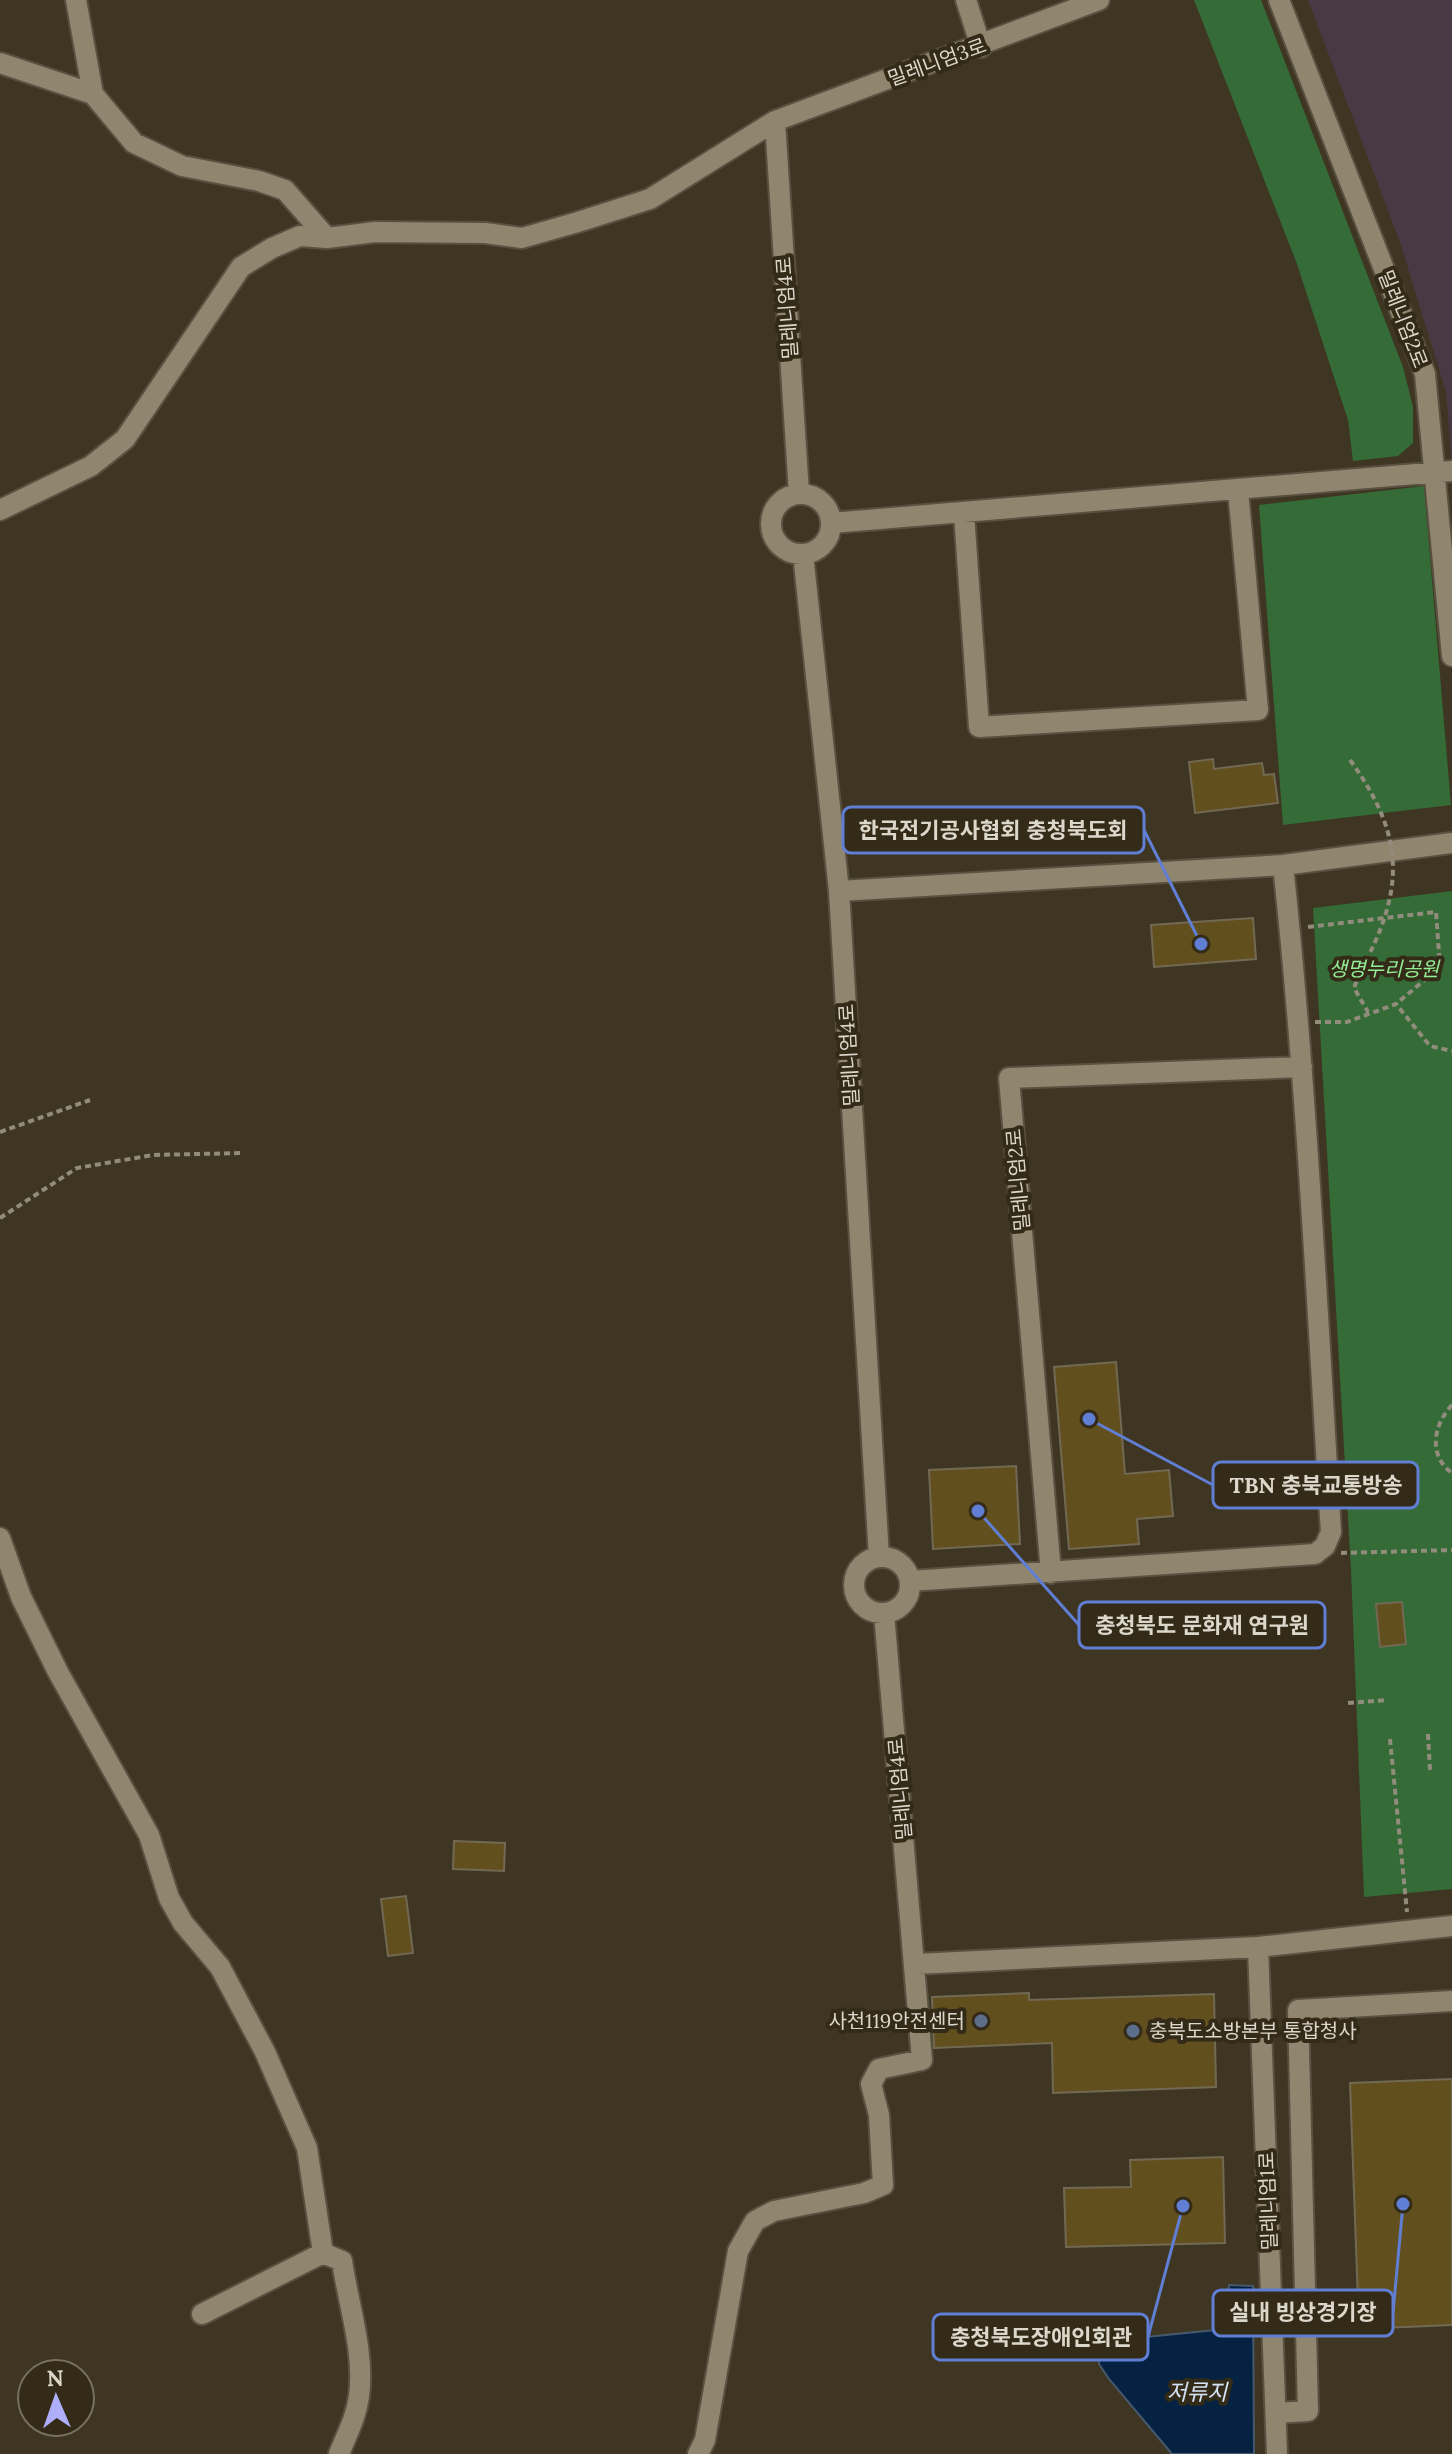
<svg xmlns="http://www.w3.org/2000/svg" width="1452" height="2454" font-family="Lora,'Noto Sans KR',serif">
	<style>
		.commercial { fill: #483945 }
		.green { fill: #346b36 }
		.water { fill: #052243; stroke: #46586c; stroke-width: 2 }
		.building { fill: #624f1e; stroke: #726954; stroke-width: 2 }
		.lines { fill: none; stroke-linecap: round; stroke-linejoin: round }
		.minor-casing { stroke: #585140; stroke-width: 24 }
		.path { stroke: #928c7c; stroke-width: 4; stroke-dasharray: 6 4; stroke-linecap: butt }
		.minor { stroke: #908670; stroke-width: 20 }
		.path-bridge { stroke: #928c7c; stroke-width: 4; stroke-dasharray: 6 4; stroke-linecap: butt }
		.service-dot { fill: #5c6f8a; stroke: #332b18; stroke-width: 3 }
		.labels { text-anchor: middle; stroke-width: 8; stroke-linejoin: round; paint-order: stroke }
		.street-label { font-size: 20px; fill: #dcd7cb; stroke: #332b18 }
		.park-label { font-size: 20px; font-style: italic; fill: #93ed95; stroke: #332b18 }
		.poi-label { font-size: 20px; fill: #dcd7cb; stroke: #332b18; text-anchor: end }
		.water-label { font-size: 22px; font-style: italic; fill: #d4e2f5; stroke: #332b18 }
		.leader { fill: none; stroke: #607ed3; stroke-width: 3 }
		.callout-dot { fill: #607ed3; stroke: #332b18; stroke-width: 3 }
		.callout { fill: #332b18; stroke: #607ed3; stroke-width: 3 }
		.callout-label { font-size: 22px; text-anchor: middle; font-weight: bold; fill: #dcd7cb }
	</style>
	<rect width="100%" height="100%" fill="#3e3622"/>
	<!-- commercial -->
	<path class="commercial" d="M1308,0h144v467l-6,-75 -46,-150z"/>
	<!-- green -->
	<path class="green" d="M1194,0h67l142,367 10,40v36l-15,13 -45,5 -5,-41 -51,-156z
		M1424,486l27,319 -168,20 -24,-320z
		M1452,891v998l-88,8 -13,-327 -38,-662z"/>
	<!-- water -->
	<path class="water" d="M1229,2285l24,1 1,168h-82l-63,-75 -10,-15 1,-12 46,-15 79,-8z"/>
	<!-- building -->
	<path class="building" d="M1213,759l1,10 48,-6 2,12 10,-1 4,29 -83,10 -6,-51z
		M1253,918l3,41 -102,8 -3,-42z
		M1116,1362l9,112 44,-4 4,46 -36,3 2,25 -70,5 -15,-182z
		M1016,1466l4,78 -87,5 -4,-79z
		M1402,1602l4,42 -26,3 -4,-43z
		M454,1841l51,2 -1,28 -51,-2z
		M406,1896l7,57 -25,3 -7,-57z
		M1029,1993v7l185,-6 2,93 -163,6 -1,-50 -118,5 -2,-51z
		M1452,2079v246l-93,4 -9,-246z
		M1223,2157l2,86 -159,4 -2,-59 67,-1 -1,-27z"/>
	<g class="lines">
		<defs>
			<path id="minor" d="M76,0l17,94 41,49 48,23 77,15 26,9 42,48
				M966,0l15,47
				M1279,0l146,374 27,282
				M0,63l93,31
				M775,121l24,373
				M771 524a30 30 0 1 1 60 0a30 30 0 1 1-60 0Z
				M0,510l91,-44 34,-27 116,-172 31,-19 28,-12 27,2 48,-6 110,1 37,5 56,-16 72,-23 125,-78 324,-121
				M964,514l15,213 279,-17 -20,-220
				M831,523l621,-52
				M803,554l36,337 40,666
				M839,891l444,-26 169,-22
				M0,1538l21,59 37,75 91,163 20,63 14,25 37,44 45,85 42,96 16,105 -121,61
				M854 1585a28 28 0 1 1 56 0a28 28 0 1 1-56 0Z
				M1051,1573l-42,-495 293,-11
				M910,1581l405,-27 10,-8 6,-14c-14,-223 -24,-445 -48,-667
				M1258,1947l19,507
				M916,1964l342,-17 194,-21
				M323,2253l19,8c6,42 23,92 17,135 -3,22 -12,38 -20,58
				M1276,2413l32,-2 -10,-401 154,-9
				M698,2454l7,-14 33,-189 17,-30 19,-10 90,-18 19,-8 -4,-70 -8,-31 8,-15 43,-9 -38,-447"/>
		</defs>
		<!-- minor casing -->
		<use href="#minor" class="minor-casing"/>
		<!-- path -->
		<path class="path" d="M1308,927l128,-15 4,55 -44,37
			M1360,972l-6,16 14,24
			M1315,1022h32l49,-18 34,42 22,5
			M0,1132l90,-32
			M0,1218l77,-50 76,-13 90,-2
			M1452,1405c-19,20 -24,51 0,68
			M1341,1553l111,-3
			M1348,1703l38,-3
			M1428,1734l2,36
			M1390,1739l17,173"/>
		<!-- minor -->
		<use href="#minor" class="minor"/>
		<!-- path-bridge -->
		<path class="path-bridge" d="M1350,760c56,77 55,130 10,212"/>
	</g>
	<!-- markers -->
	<g class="service-dot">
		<circle cx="981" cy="2021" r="8"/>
		<circle cx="1133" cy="2031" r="8"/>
	</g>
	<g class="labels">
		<!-- street labels -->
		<g class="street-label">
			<text transform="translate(937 62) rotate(-20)" y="7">밀레니엄3로</text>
			<text transform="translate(787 308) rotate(-94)" y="7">밀레니엄4로</text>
			<text transform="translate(1403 319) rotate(69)" y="7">밀레니엄2로</text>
			<text transform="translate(849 1055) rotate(-93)" y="7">밀레니엄4로</text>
			<text transform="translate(1018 1180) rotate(-95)" y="7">밀레니엄2로</text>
			<text transform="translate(900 1789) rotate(-95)" y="7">밀레니엄4로</text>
			<text transform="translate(1268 2201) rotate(-92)" y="7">밀레니엄1로</text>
		</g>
		<!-- park labels -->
		<g class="park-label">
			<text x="1384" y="976">생명누리공원</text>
		</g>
		<!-- poi labels -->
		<g class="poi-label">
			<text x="965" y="2028">사천119안전센터</text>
			<text x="1149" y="2038" text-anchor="start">충북도소방본부 통합청사</text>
		</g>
		<!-- water labels -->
		<g class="water-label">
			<text x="1197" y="2400">저류지</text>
		</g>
	</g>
	<!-- callouts -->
	<path class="leader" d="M1201 944L1144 830M1089 1419L1213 1485M978 1511L1079 1625M1403 2204L1393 2313M1183 2206L1148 2337"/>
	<g class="callout-dot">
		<circle cx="1201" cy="944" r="8"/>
		<circle cx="1089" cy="1419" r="8"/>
		<circle cx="978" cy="1511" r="8"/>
		<circle cx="1403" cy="2204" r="8"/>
		<circle cx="1183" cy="2206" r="8"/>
	</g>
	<g class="callout">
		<rect x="843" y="807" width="301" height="46" rx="8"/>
		<rect x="1213" y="1462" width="205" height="46" rx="8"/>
		<rect x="1079" y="1602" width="246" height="46" rx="8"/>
		<rect x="1213" y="2290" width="180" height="46" rx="8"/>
		<rect x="933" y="2314" width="215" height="46" rx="8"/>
	</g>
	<g class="callout-label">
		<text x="993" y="838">한국전기공사협회 충청북도회</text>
		<text x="1316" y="1493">TBN 충북교통방송</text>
		<text x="1202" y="1633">충청북도 문화재 연구원</text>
		<text x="1303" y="2320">실내 빙상경기장</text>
		<text x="1041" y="2345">충청북도장애인회관</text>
	</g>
	<!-- north arrow -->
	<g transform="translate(56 2398) rotate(358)"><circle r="38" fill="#332b18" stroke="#777060" stroke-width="2"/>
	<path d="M0-6L14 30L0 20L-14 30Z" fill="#aeaefb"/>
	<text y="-12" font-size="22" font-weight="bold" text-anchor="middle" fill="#dcd7cb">N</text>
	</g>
</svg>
